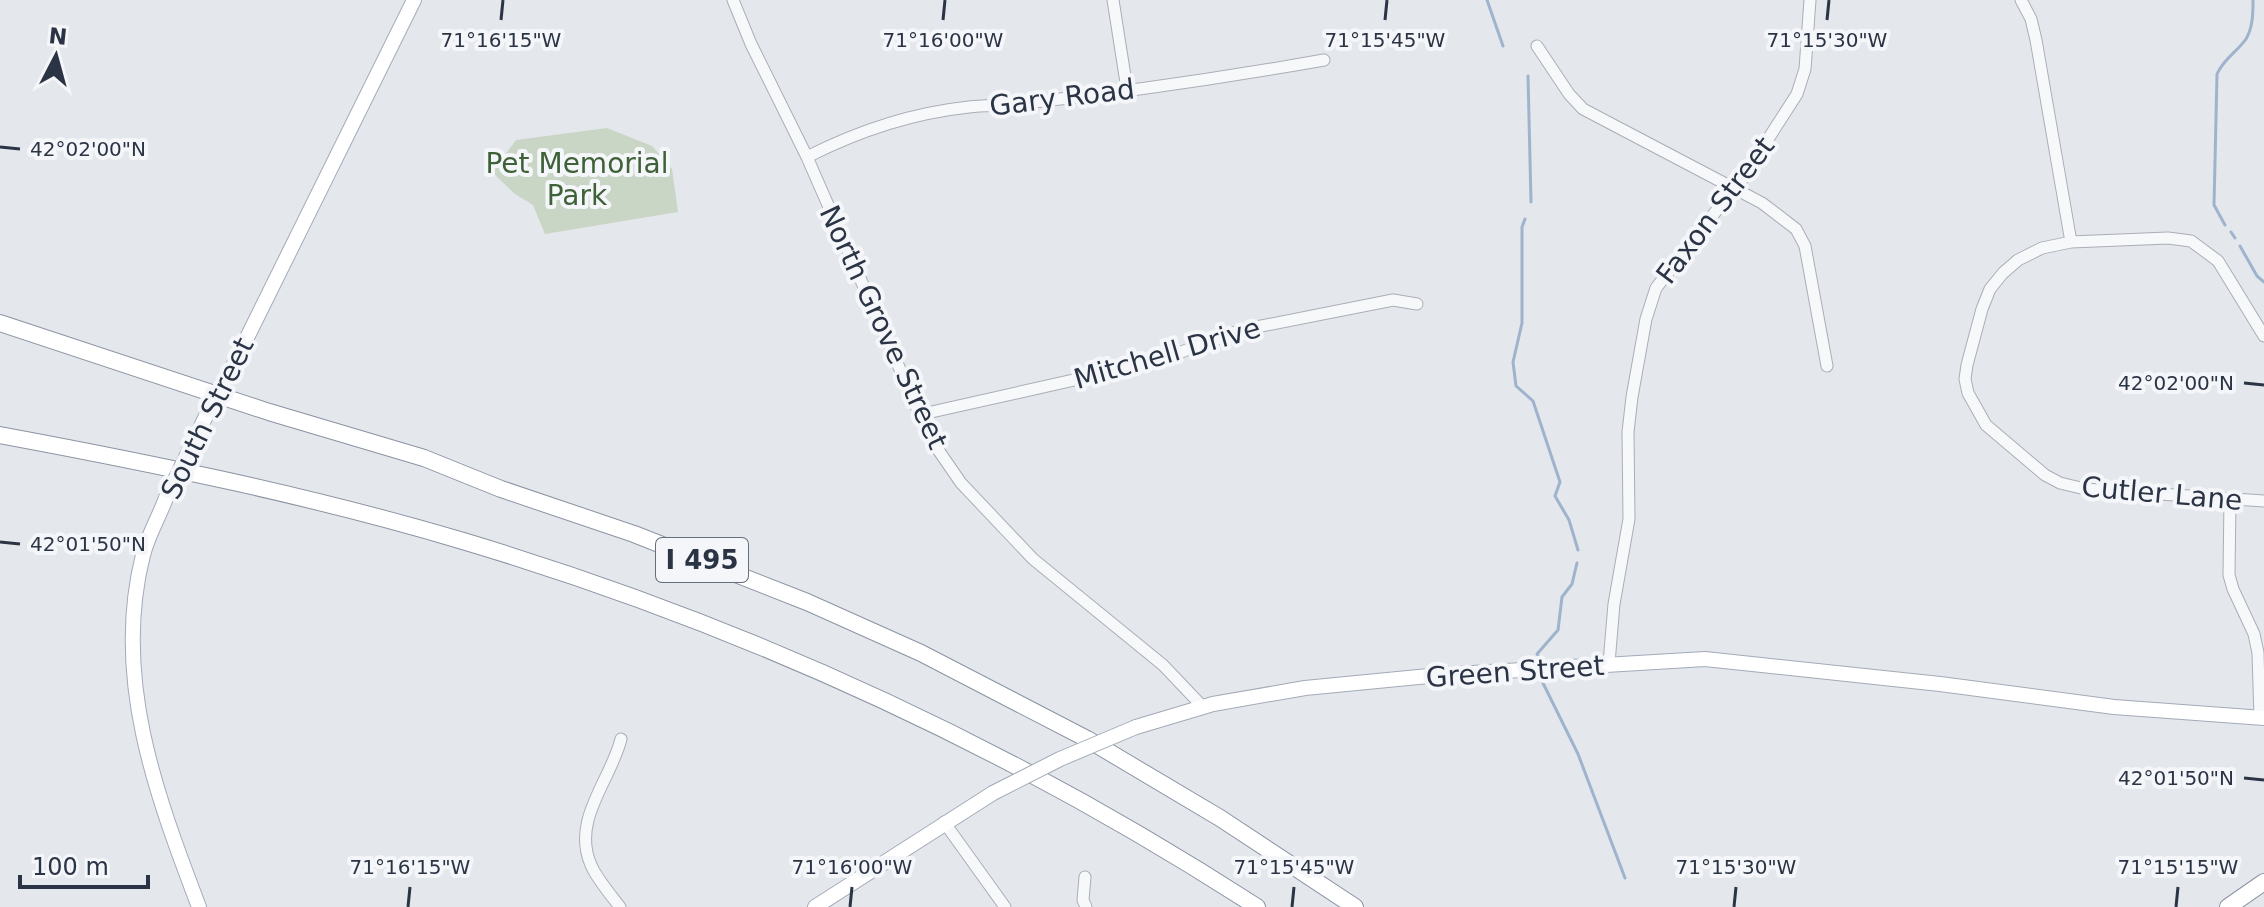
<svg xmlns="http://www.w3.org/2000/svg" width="2264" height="907" font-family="'DejaVu Sans',sans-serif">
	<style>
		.green { fill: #c9d6c5 }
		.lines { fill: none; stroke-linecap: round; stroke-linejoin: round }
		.stream { stroke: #9fb4cc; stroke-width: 3 }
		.minor-casing { stroke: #a9aeb7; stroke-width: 13 }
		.major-casing { stroke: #a3abb8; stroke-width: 16 }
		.highway-casing { stroke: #8b94a3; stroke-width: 18 }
		.minor { stroke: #f7f8fa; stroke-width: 11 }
		.major { stroke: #fff; stroke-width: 14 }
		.highway { stroke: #fff; stroke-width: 16 }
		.major-bridge-casing { stroke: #a3abb8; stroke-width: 16; stroke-linecap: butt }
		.major-bridge { stroke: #fff; stroke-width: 14 }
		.ticks { fill: none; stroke: #2b3445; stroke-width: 3 }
		.labels { text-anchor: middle; stroke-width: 8; stroke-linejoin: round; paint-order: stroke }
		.shield { fill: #f4f6f9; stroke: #676e7b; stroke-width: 2 }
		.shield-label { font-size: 26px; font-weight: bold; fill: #2b3445 }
		.street-label { font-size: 28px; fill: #2b3445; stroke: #f4f6f9 }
		.park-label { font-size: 28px; fill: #3f6138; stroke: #f4f6f9 }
		.ticks-label { font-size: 20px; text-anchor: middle; fill: #2b3445; stroke: #f4f6f9; stroke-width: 8; stroke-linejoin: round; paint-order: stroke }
	</style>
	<rect width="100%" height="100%" fill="#e4e7ec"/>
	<!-- green -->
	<path class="green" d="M607,128l45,18 20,23 6,43 -133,22 -12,-29 -18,-11 -23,-22 24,-32z"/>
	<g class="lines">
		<!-- stream -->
		<path class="stream" d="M1487,0l16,46
			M1528,76l3,126
			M1525,219l-3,8v96l-9,39 3,24 17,15 27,81 -5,14 14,24 9,30
			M2225,225l-11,-20 3,-131c7,-16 20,-22 29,-35 7,-12 7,-26 7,-39
			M2231,232l4,6
			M2240,246l17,30 7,6
			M1539,657l-2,-3 21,-24 4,-33 10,-13 5,-21
			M1539,675l39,79 47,124"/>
		<defs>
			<path id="minor" d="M733,0l18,44 56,113 123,281 31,45 72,76 130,106 39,41
				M1113,0l14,89
				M2021,0l10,19 5,21 35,202
				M1537,46l32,48 14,15 179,94 34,26 9,17 22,120
				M807,157c51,-26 105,-44 162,-50 16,-2 32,-1 48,-3 103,-11 205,-26 307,-44
				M2264,336l-46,-75 -27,-20 -23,-3 -97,4 -29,6 -24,12 -15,13 -13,16 -8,20 -15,56 -2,14 3,14 18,32 59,50 15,8 25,6 179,12
				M918,415l236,-53 87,-32 152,-30 24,4
				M2230,499l-1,76 4,14 21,45 4,19 2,65
				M1609,663l5,-59 15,-85 -1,-87 4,-35 14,-78 10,-31 64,-82 16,-17 61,-95 8,-25 5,-69
				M944,822l61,85
				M1085,877l-2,23 3,7
				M620,907c-10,-13 -23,-28 -29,-42 -20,-45 20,-85 30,-126"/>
			<path id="major" d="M230,372l184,-372
				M193,443l13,-27
				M166,498c-7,19 -18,37 -23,57 -31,122 13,239 56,352
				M1136,727l77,-23 92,-16 134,-13 266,-16 235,25 174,23 150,11
				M815,907l178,-114"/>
			<path id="highway" d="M0,323l269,89 155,46 77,31 133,45 173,68 114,51 166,86 133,79 135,89
				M0,435c156,29 312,61 463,106 281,84 548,207 794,366
				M2228,907l36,-25"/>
		</defs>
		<!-- minor casing -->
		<use href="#minor" class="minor-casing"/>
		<!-- major casing -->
		<use href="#major" class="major-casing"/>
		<!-- highway casing -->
		<use href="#highway" class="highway-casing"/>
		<!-- minor -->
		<use href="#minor" class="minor"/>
		<!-- major -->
		<use href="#major" class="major"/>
		<!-- highway -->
		<use href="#highway" class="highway"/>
		<defs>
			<path id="major-bridge" d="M206,416l24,-44
				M166,498l27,-55
				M993,793l67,-34 76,-32"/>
		</defs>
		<!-- major-bridge casing -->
		<use href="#major-bridge" class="major-bridge-casing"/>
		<!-- major-bridge -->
		<use href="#major-bridge" class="major-bridge"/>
	</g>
	<!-- ticks -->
	<path class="ticks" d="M501,20l2,-20M943,20l2,-20M1385,20l2,-20M1827,20l2,-20M0,147l20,2M2244,383l20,2M0,542l20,2M2244,778l20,2M408,907l2,-20M850,907l2,-20M1292,907l2,-20M1734,907l2,-20M2176,907l2,-20"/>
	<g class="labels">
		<!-- shield labels -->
		<rect class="shield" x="656" y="538" width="92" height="44" rx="6"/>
		<g class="shield-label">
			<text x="702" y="569">I 495</text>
		</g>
		<!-- street labels -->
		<g class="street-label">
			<text transform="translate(1062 97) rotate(-7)" y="10">Gary Road</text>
			<text transform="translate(1715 210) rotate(-53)" y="10">Faxon Street</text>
			<text transform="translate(884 327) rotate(65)" y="10">North Grove Street</text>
			<text transform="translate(1167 353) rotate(-16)" y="10">Mitchell Drive</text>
			<text transform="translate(207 418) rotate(-64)" y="10">South Street</text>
			<text transform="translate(2162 493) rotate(5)" y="10">Cutler Lane</text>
			<text transform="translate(1515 671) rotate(-4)" y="10">Green Street</text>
		</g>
		<!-- park labels -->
		<g class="park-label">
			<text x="577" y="173">Pet Memorial<tspan x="577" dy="32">Park</tspan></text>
		</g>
	</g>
	<g class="ticks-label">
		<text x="501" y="47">71°16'15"W</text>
		<text x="943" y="47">71°16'00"W</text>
		<text x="1385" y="47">71°15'45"W</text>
		<text x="1827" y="47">71°15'30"W</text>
		<text x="88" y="156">42°02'00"N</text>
		<text x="2176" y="390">42°02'00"N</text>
		<text x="88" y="551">42°01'50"N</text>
		<text x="2176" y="785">42°01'50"N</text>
		<text x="410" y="874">71°16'15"W</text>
		<text x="852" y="874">71°16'00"W</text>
		<text x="1294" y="874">71°15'45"W</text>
		<text x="1736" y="874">71°15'30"W</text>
		<text x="2178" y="874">71°15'15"W</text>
	</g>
	<!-- north arrow -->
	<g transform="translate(56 56) rotate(6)" stroke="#f4f6f9" stroke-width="6" paint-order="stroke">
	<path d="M0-6L14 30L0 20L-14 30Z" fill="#2b3445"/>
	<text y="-12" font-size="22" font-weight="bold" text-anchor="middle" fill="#2b3445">N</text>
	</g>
	<!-- scale -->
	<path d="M20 875v12h128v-12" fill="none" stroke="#2b3445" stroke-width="4"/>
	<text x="32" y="875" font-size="24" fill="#2b3445" stroke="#f4f6f9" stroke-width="6" paint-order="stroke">100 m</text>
</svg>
